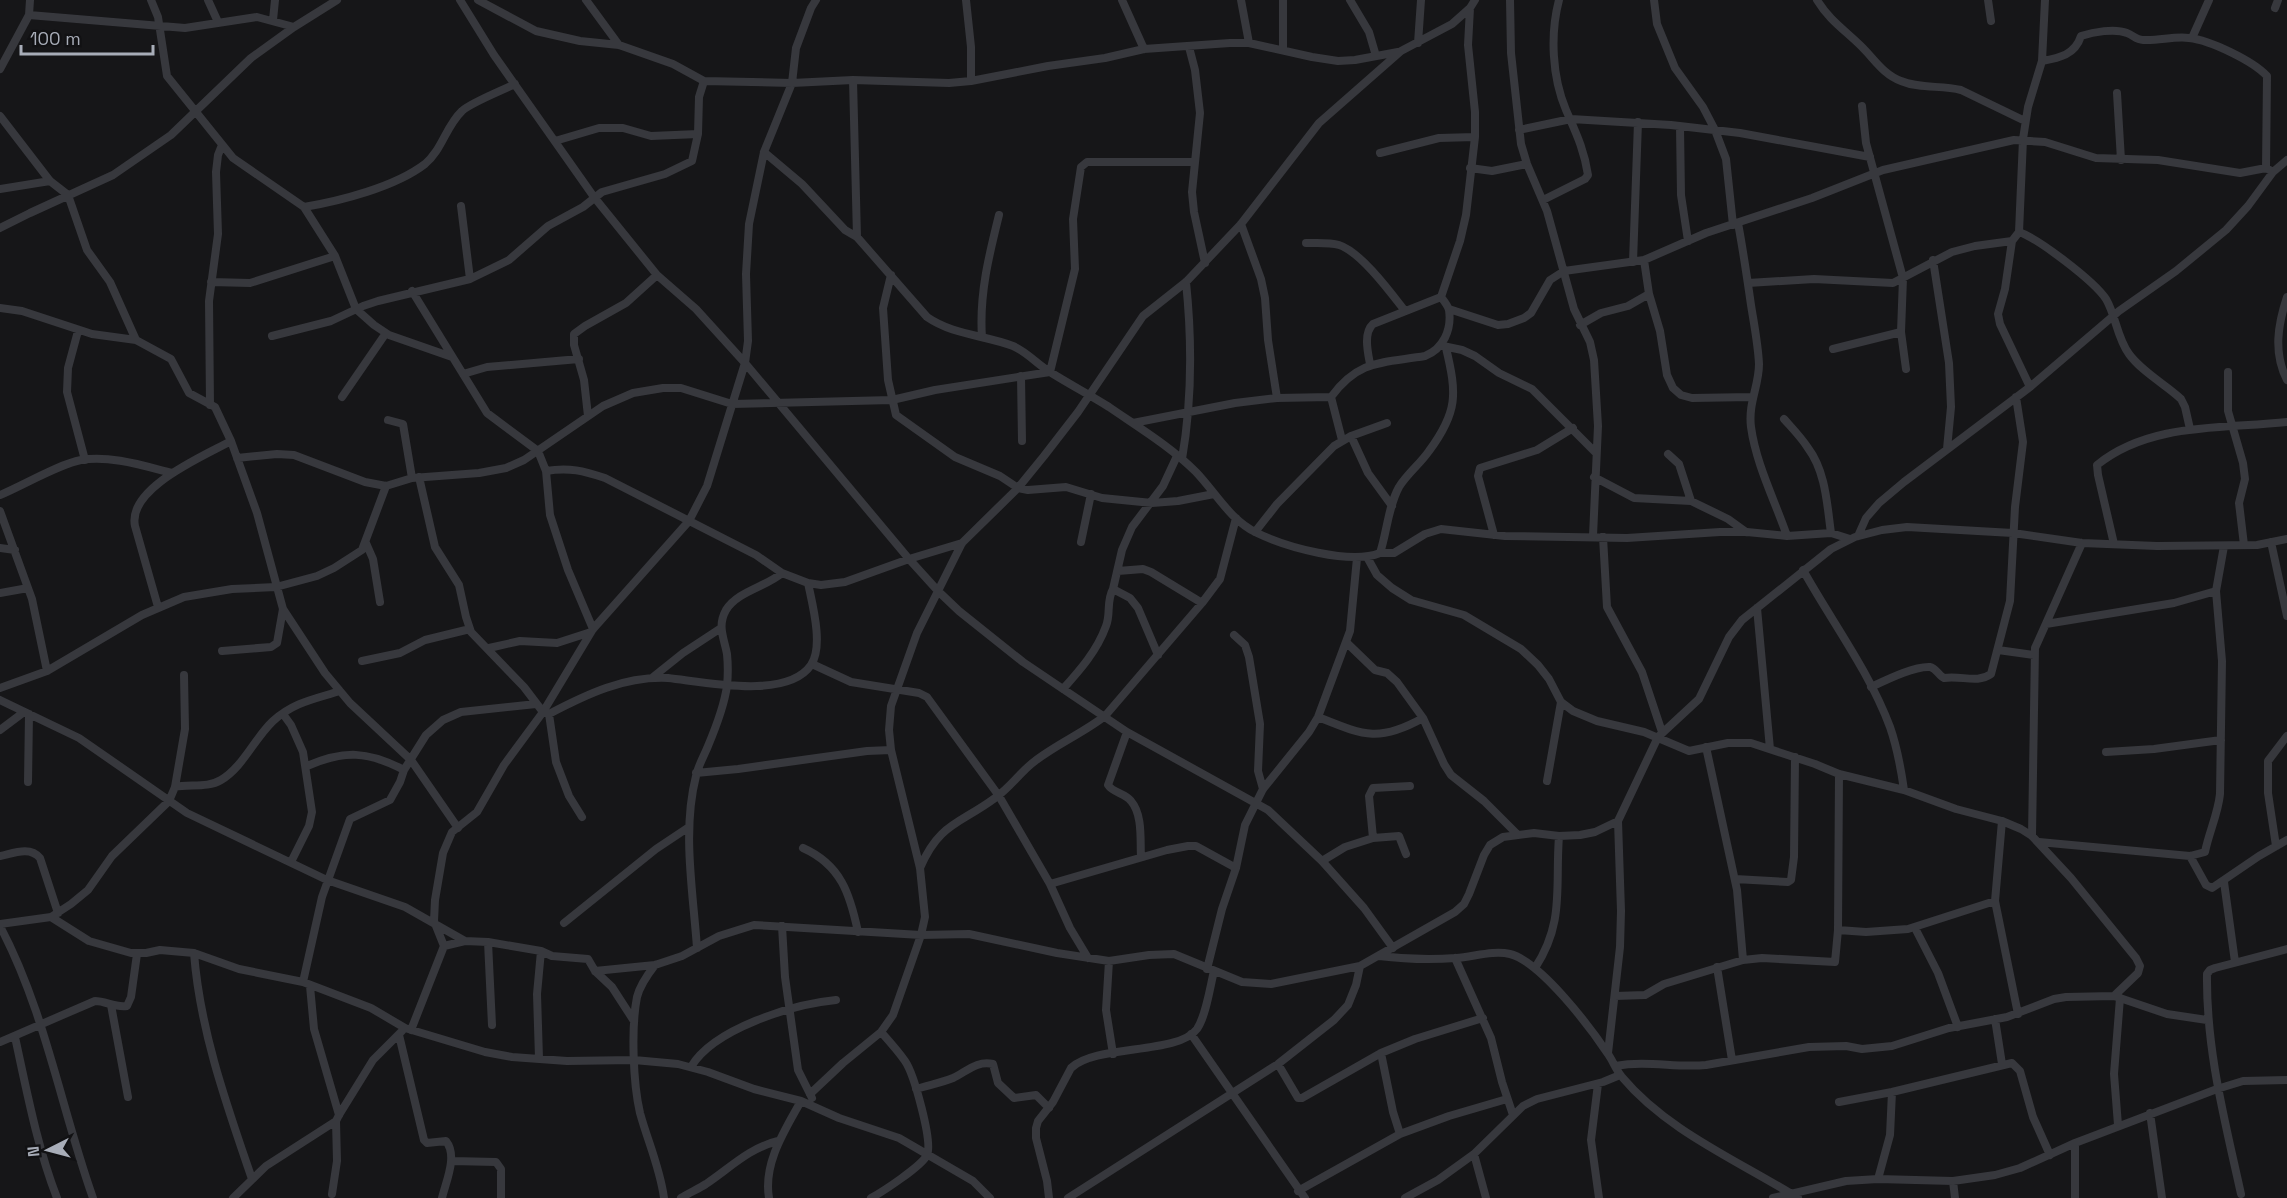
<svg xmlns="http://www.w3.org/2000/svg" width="2287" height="1198" font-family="'Space Grotesk',sans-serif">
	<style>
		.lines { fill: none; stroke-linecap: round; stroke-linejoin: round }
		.minor { stroke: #37383d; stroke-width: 8 }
	</style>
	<rect width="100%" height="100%" fill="#161618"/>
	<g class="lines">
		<!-- minor -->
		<path class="minor" d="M151,0l7,17 9,59 66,82 71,49 31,49 21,53 18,16 15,10 63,22
			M208,0l10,22
			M460,0l34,55 100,142 63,78 39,34 49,54 164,196 29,32 21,20 64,51 40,27 64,43 141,78 54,51 42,47 29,40
			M478,0l58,31 44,10 39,4 54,19 31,17 88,2 61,-3 96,3 22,-2 77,-15 57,-8 39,-9 86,-6h19l63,14 26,4 17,-1 43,-8
			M586,0l33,45
			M966,0l5,47v34
			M1122,0l22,49
			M1241,0l8,43
			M1350,0l19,32 7,24
			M1510,0l1,53 10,91 6,20 20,47 27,98 16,33 4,18 4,66 -5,110
			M1654,0l3,24 18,44 28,39 12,23 11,29 7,66
			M1817,0c12,20 29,31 45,47 13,13 22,28 39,34 19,8 40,4 60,9l64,31
			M1988,0l3,21
			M2275,8l3,-8
			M29,15l156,13 72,-11 37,10
			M273,20l2,-20
			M2192,38l17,-38
			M1418,43l3,-43
			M1189,47l6,23 5,43 -8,79 2,20 11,51
			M1283,50v-50
			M2042,61c17,-3 33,-6 39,-25 12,-4 34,-8 46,-3 6,2 9,7 16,7 16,1 31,-4 46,-2 21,2 64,23 78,38l-1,92
			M0,69l29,-54 1,-15
			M853,80l4,157
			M2117,93l4,67
			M1862,106l4,37 37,135 -2,54 5,37
			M0,116l50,65 18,14 19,55 23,32 26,58
			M1680,127l1,68 7,46
			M1519,130l52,-11 100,6 69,8 130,24
			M555,141l44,-13h24l28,8 47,-2
			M764,152l38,32 43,46 12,7 70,80c26,18 57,18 86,29 14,6 24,18 37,26 19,12 40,23 59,35 29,20 62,40 87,65 20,21 34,48 61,61 29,14 93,32 123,20 7,-21 8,-46 19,-66 8,-13 21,-23 30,-36 29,-39 28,-57 17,-103
			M1380,153l59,-15 36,-1
			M1470,168l22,3 35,-7
			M0,189l50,-8
			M1543,200l42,-21 3,-4c-4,-26 -12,-42 -22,-65 -14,-33 -16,-76 -7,-110
			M461,206l9,73
			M304,207c36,-6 91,-20 121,-43 17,-14 21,-38 37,-53 8,-8 41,-21 53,-27
			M1738,223c5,27 9,54 13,82 3,19 7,39 8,59 0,22 -11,39 -8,63 5,37 24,74 36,109
			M1241,224l20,55 4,19 3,42 9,58
			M0,228l30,-15 83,-38 58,-40 80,-77 43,-31 43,-27
			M2019,232c20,7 75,49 87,67 10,17 11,39 23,55 13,18 36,30 52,45l4,8 5,22
			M1306,243c11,0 23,-1 33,2 22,7 52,48 66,66
			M1644,260l5,34 11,37 7,44 6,13 8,7 11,3 60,-1
			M1933,260l16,103 2,44 -4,42
			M1633,262l5,-140
			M891,275l-8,33 5,72 8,35 59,42 45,19 18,12 10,2 38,-3 36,11 50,5 26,-2 36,-7
			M211,282l39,1 85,-27
			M1748,283l66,-4 79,4 59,-31 23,-6 37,-5
			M412,291l75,122 51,38 8,20 4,44 18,55 25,59
			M2287,297c-9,27 -14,56 0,83
			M0,308l22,3 70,23 44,6 35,19 18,34 26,14 16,34 26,72 26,96 42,64 25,30 61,57 47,68
			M1449,309l49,16 10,-1 16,-6 7,-5 19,-33 14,-9 80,-11 62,-27 106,-35 71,-28 131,-30 31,2 51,16 62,2 82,13 26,-5 7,4
			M1580,325l21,-12 27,-7 21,-12
			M78,331l-10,37 -1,24 18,68
			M272,336l59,-15 32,-15 15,-5 92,-22 39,-19 39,-34 35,-19 19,-15 63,-18 27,-13 6,-27 1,-37 5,-16
			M982,337c-3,-42 7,-82 17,-122
			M1443,346l19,4 13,6 24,17 33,16 64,64
			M1833,349l68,-17
			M1370,364c-2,-11 -7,-31 3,-40l68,-27
			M2228,372v39l15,52 2,16 -6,24 5,42
			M463,374l24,-7 92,-8
			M1021,376l1,65
			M2030,387l-30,-63 -2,-10 7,-25 7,-48 7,-9 4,-93 5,-32 14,-46 3,-61
			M342,397l44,-64
			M1331,397l11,43
			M210,405l-1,-104 9,-67 -2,-62 2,-17 4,-10
			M588,416l-4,-36 -10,-35v-11l11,-8 41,-23 31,-28
			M1784,419c8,9 17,18 24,29 18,24 19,57 23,85
			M388,420l15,4 9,54
			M1133,423l102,-20 42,-5 54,-1c28,-38 52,-34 94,-41 18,-7 27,-26 24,-46 -1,-4 -5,-9 -8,-13l19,-56 6,-26 9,-78v-25l-7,-67 2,-37
			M1351,436l17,37 24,33
			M1668,454l11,10 12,37
			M237,458l40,-4 17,1 71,27 21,4 26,-8 67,-5 27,-5 18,-8 79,-54 30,-13 30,-5h18l51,16 160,-4 43,-10 115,-18 25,-103 -2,-50 8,-52 6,-5h107
			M1182,459c10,-58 10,-119 4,-177
			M546,471c23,-4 38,0 59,7l151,77 26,18 26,10 13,2 24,-3 64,-23 53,-16
			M419,477l16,70 24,38 7,32 5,15 53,55 19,25 6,2c38,-20 76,-38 119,-36 37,4 119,22 143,-13 13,-19 1,-62 -3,-82
			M1594,477l40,21 57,3 37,18 18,13
			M0,495c22,-9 59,-31 81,-35 29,-5 63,6 91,13
			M0,511l32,88 15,72
			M1255,532l22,-28 57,-58 17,-10 36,-13
			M1494,535l-16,-59 2,-8 57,-18 36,-22
			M1858,536l8,-18 13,-15 25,-21 126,-95 89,-76 57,-40 50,-41 22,-24 25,-34 14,-12
			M1603,537l4,70 35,65 20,60
			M1081,542l10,-48
			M2271,542l16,74
			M366,543l7,16 7,43
			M2114,544l-16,-69 -1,-10c53,-43 127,-36 190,-43
			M0,548l15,2
			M1380,553h14l31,-19 16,-5 64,7 122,2 93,-6h27l40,4 44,-3 19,6
			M1367,557l10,18 15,13 19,12 53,15 57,34 17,16 11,14 12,23 12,9 24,10 47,11 45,19 39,-8h23l64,21 24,10 65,16 52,19 46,12 19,8 11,7 39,42 65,80 4,8 -2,7 -24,23
			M1803,570c29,52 66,101 87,157 7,20 11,42 14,63
			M1118,571l25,-2 8,3 51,31
			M1113,589l17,9 8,10 20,47
			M0,593l28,-5
			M158,607l-23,-81c-8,-38 69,-70 96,-85
			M1757,608l13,141
			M2046,624l128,-21 42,-12
			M1234,635l11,10 4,12 11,67 -2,47 5,18
			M1347,643l28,27 12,3 10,9 26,36 21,46 7,11 33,26 33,33
			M489,648l31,-7 37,2 34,-11
			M1998,650l36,5
			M222,651l49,-4 6,-4 6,-34
			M362,661l38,-8 25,-13 45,-11
			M812,664l39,18 68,11 8,4 72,99 51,88 20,44 18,30
			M653,677l30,-24 38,-25
			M1871,687c15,-7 43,-21 59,-20 6,1 9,9 14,11 17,-3 33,6 47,-4l19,-73 5,-94 8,-65 -7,-45
			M0,688l47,-17 95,-56 42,-18 48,-8 44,-2 41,-11 17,-8 28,-18 24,-64
			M1063,689c17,-19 34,-38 43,-63 5,-12 0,-25 7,-37l9,-39 10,-23 31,-41 14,-30
			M0,700l79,38 108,75 140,67 78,27 60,34
			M283,714l8,11 12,27 9,60 -3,14 -18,36
			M549,714l7,48 13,34 13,21
			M1318,717c45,18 60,26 105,1
			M0,730l24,-18
			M1127,732l-19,53c5,8 17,8 23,16 12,14 9,39 10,56
			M1706,747l31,143 6,70
			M2106,752l48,-3 67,-9
			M307,766c37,-16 61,-15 97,4
			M696,773l42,-4 129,-18 24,-1
			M1547,781l14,-79
			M28,782l1,-68
			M175,787c14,-3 33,1 46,-7 22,-13 33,-41 52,-59 21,-19 42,-22 67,-30
			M2002,821l-7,80 23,113
			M2032,836l3,-188 47,-105
			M1373,838l26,-2 7,18
			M2039,842l151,14 15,-4c4,-20 13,-38 15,-58l2,-133 -6,-70 8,-45
			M2276,846l-8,-53v-32l19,-25
			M803,848c38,17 47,46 55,84
			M0,856c14,-3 30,-10 40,2l18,55
			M2190,856l16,29 6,3 47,-32 28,-16
			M1322,861l23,-14 28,-9 -4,-42 4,-8 37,-2
			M920,868c19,-45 40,-44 75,-70 15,-10 26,-27 40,-37 22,-17 48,-28 70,-45l97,-113 18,-24 16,-61
			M1735,879l53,3 3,-2 3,-23 1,-100
			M2224,882l11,80
			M1050,884l117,-34 21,-4h8l40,22
			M51,917l38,24 42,12h15l14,-3 34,3 45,16 64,13 68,26 34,20 80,24 27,5 55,4 67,-1 44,4 30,8 46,17 47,12 38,17 60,20 74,43 17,17
			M564,923l92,-74 33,-22
			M0,924l51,-7 20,-13 17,-14 24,-34 57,-55 6,-14 10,-58 -1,-54
			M0,926c45,85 61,182 93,272
			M782,926l3,51 13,93 14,28
			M1915,928l23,45 20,54
			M1838,930l28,2 42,-3 87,-28
			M488,942l4,83
			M444,946l21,-5 23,1 53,9 11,5 36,3 7,12 17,16 22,34
			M697,948c-4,-57 -15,-117 -1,-172 2,-10 8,-20 12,-30 8,-19 16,-39 19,-60 1,-10 1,-22 0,-32 -3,-16 -10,-28 -1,-44 12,-19 40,-23 56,-37
			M194,953c6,78 33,153 58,226
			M1379,956c25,3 51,4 77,2 17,-1 37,-8 54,-4 31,8 80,73 98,100 5,7 8,16 14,23 45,54 117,84 176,121
			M1455,958l36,80 11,44 11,33
			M1109,961l-3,49 7,44
			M655,965c-7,9 -15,20 -18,32 -6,30 -4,86 3,116 8,29 20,55 24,85
			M1717,967l15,93
			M1535,968c30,-46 20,-81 24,-132
			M1207,969l15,-60 14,-41 9,-43 18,-36 46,-57 9,-15 32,-86 7,-73
			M595,971l60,-6 27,-9 37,-20 35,-11 167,10 48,-1 88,19 52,8 40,-6 25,-1 68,28 29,2 89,-18
			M303,982l19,-85 28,-78 40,-19 10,-18 4,-12 22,-35 17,-15 18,-8 75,-8
			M310,986l4,43 25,86
			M1615,996l30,-1 19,-11 79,-24 19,-2 73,4 3,-32 1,-156
			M111,1005l17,92
			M1995,1019l7,45
			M411,1030l33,-84 -10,-25 1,-21 8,-47 9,-21 25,-20 27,-47 39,-53 50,-83 96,-108 18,-35 38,-123 3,-22 -2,-67 3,-50 15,-72 28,-69 4,-35 15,-40 5,-8
			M1191,1034l114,164
			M399,1035l25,105 3,3 19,-2c12,15 0,40 -4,57
			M15,1037c12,55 22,109 42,161
			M0,1042l95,-41c11,0 20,7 32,5l4,-9 6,-43
			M1381,1053l12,59 7,22
			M1608,1053l12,-106 1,-36 -3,-90
			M539,1058l-2,-64 4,-43
			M1278,1064l20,34h4l79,-45 34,-14 68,-21
			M1615,1066c33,-6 60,2 91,-1l103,-18 37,-1 16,3 30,-3 57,-18 58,-11 47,-18 12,-2 48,-1 53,18 40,6
			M691,1067c22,-38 102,-63 145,-67
			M1598,1084l-7,56 8,58
			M916,1089c12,-4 25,-6 37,-11 13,-6 24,-18 40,-14l5,19 16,15 22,-3 13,13
			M810,1094l33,-31 38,-31 12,-17 28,-80 4,-18 -5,-49 -29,-118 -2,-20 2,-24 26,-73 45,-90 56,-55 26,-32 34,-44 65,-96 43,-34 55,-58 78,-101 82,-72 51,-27 18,-16 5,-8
			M1839,1102l53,-10 120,-29 8,8 13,46 17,38
			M2150,1113l12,85
			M2118,1125l-4,-51 6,-76
			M1474,1154l12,44
			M452,1161l44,1 5,7v29
			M1878,1179l12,-44 2,-43
			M1953,1181l2,17
			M1298,1191l102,-57 49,-18 58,-17
			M332,1194l5,-33 -1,-40 3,-6 34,-55 29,-29
			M2241,1194c-16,-73 -35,-144 -34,-220l3,-4 5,-2 72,-19
			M233,1198l33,-32 70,-45
			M681,1198c8,-5 17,-9 25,-14 24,-16 43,-36 72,-43
			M769,1198c-6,-35 16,-68 32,-97
			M871,1198c11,-6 51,-32 56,-43 6,-13 -13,-81 -22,-94 -7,-10 -16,-20 -24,-29
			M1049,1198l-2,-17 -11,-43v-10l2,-7 15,-19 18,-34c25,-24 107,-13 126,-39 9,-13 13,-42 17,-58
			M1068,1198l210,-134 56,-44 14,-15 8,-20 4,-19 95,-54 9,-8 5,-10 15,-39 6,-10 13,-8 31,-4 25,3 21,-1 15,-3 23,-11 40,-84 41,-38 30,-62 13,-17 89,-71 24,-12 27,-7 25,-3 106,6 69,10 75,3 100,-1 30,-6
			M1405,1198l33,-18 36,-26 49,-48 14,-7 66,-17 17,-7
			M1773,1198l73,-17 32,-2 75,2 42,-6 25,-7 55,-25 142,-54 26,-8 44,-1
			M2075,1198v-55"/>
	</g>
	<!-- north arrow -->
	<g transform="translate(48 1150) rotate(264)" stroke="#111113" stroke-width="4.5" paint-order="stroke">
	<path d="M0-4.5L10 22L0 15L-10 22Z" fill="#a8adb8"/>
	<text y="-9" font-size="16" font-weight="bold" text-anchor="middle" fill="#a8adb8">N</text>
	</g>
	<!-- scale -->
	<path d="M21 45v9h132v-9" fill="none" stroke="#a8adb8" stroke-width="3"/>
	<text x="30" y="45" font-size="18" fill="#a8adb8" stroke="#111113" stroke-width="4.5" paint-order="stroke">100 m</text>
</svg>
